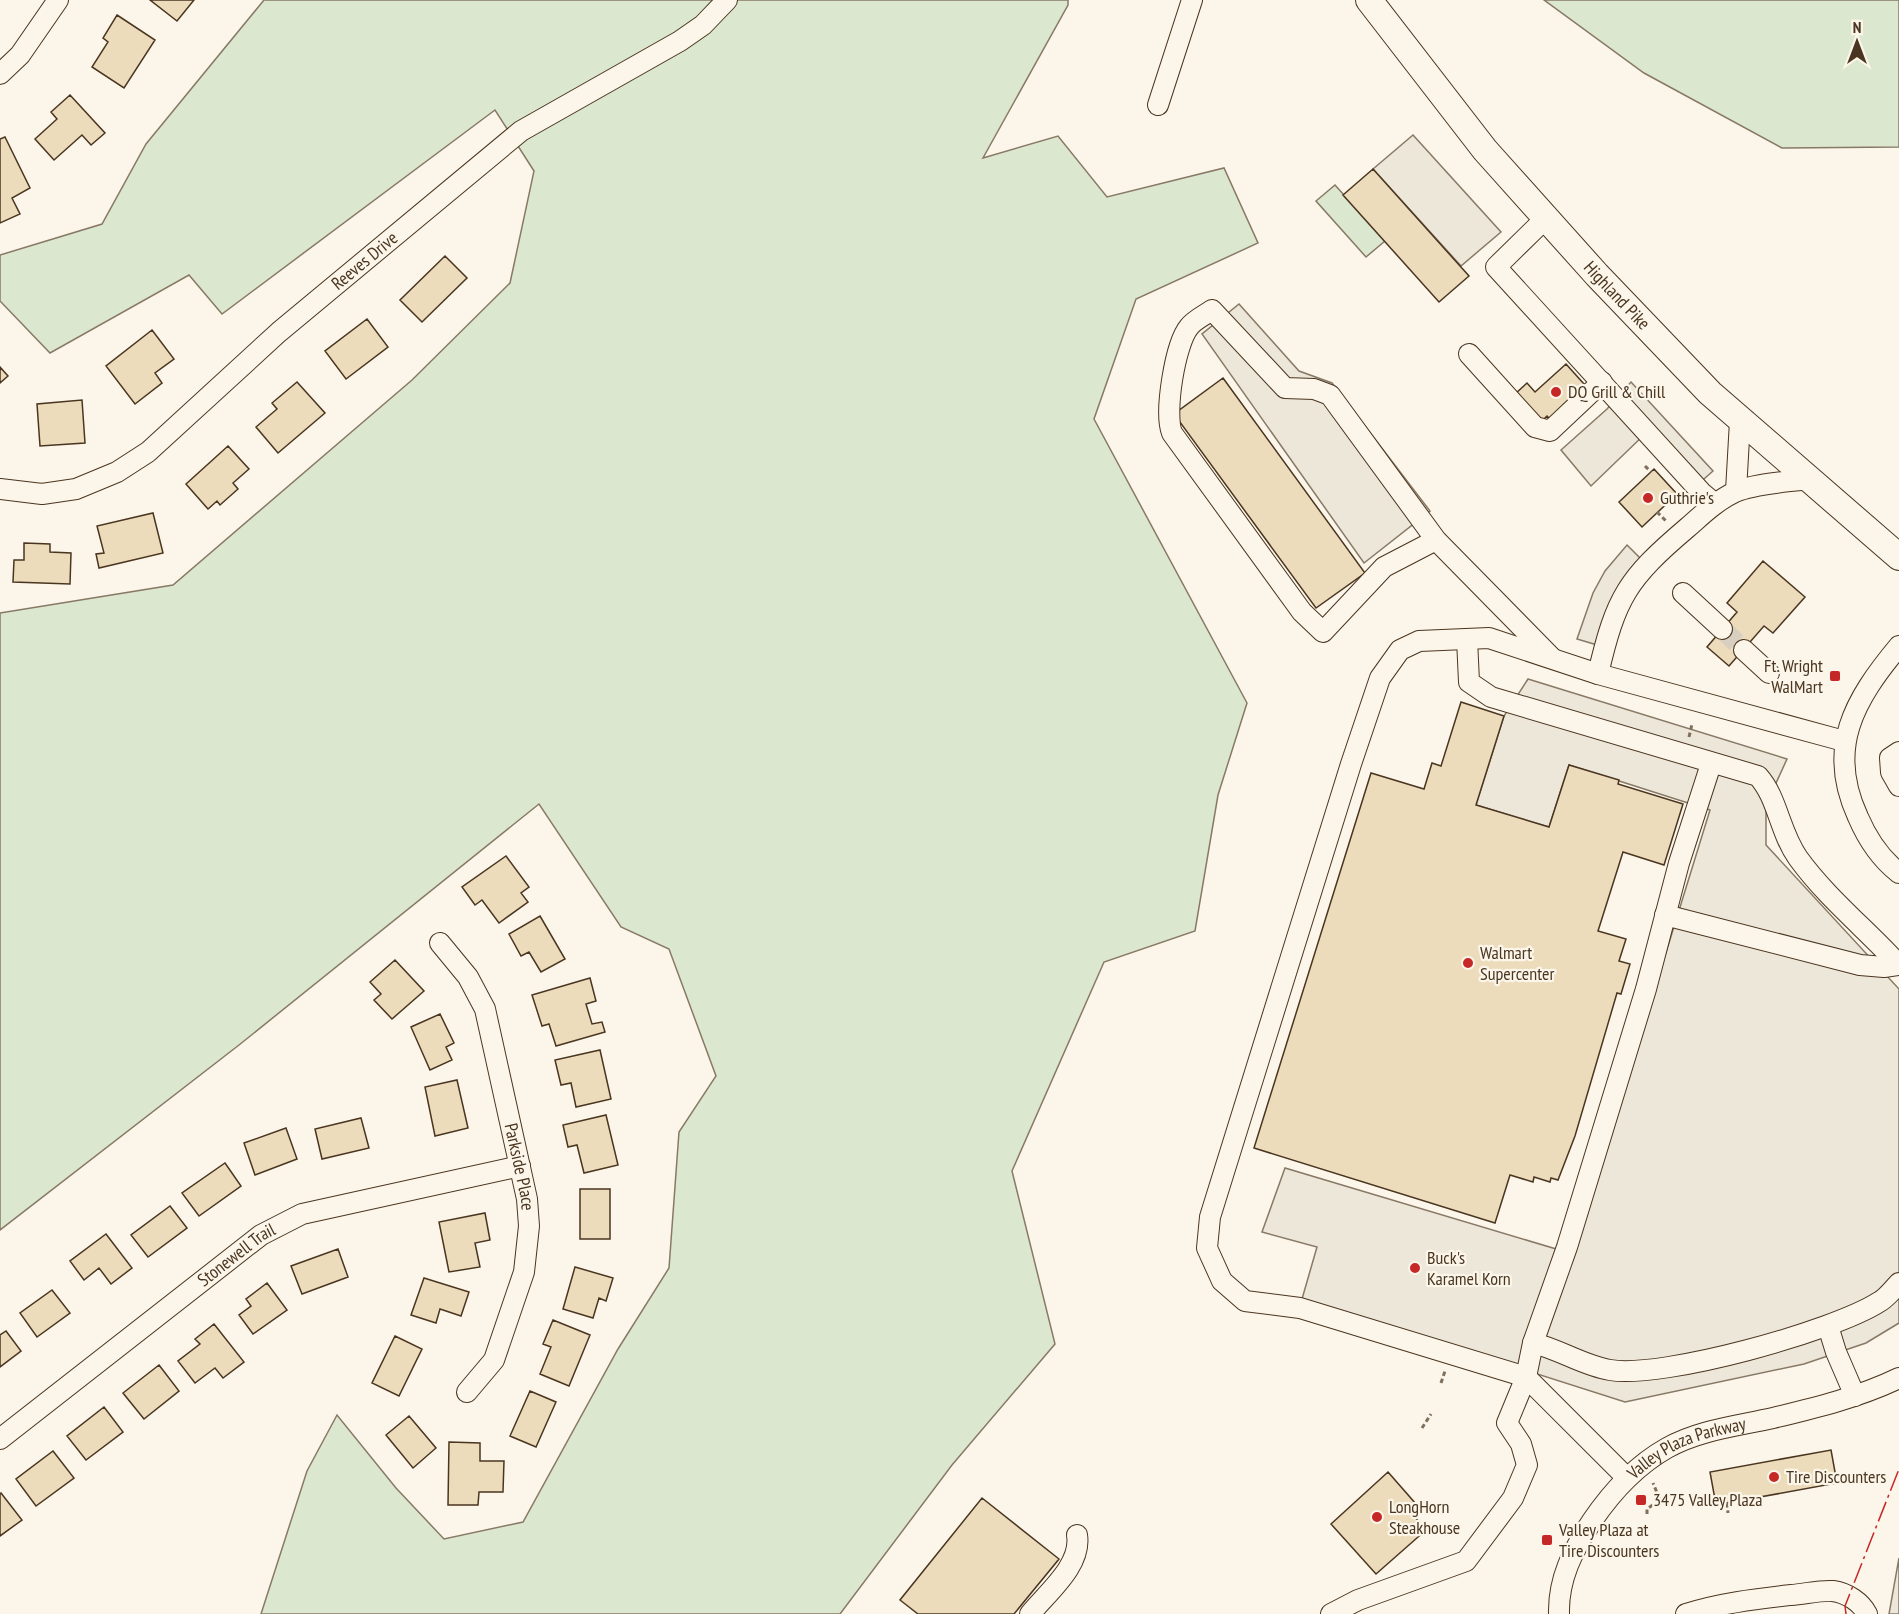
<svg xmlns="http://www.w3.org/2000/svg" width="1899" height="1614" font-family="'PT Sans Narrow',sans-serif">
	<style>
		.green { fill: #dce7d0; stroke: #887966; stroke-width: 1.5 }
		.parking { fill: #ede7d9; stroke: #887966; stroke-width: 1.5 }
		.building { fill: #ecdcbc; stroke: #4a3520; stroke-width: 1.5 }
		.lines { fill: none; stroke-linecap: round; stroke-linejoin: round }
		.minor-tunnel { stroke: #d8cfc1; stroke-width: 20; stroke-dasharray: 20 10; stroke-linecap: butt }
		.minor-casing { stroke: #4a3520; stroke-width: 22 }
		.major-casing { stroke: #4a3520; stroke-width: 28 }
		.path { stroke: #7f6f5c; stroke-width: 3; stroke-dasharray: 4.5 3; stroke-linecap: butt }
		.minor { stroke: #fbf6e9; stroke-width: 20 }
		.major { stroke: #fbf6e9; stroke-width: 26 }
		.power { stroke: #c62828; stroke-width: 1.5; stroke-dasharray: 21 4.5 3 4.5; stroke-linecap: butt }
		.poi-dot { fill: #c62828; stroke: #fbf6e9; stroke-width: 2 }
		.labels { text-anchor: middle; stroke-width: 4.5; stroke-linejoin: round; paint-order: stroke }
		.street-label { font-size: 18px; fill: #4a3520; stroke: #fbf6e9 }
		.poi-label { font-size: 18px; fill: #4a3520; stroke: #fbf6e9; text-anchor: start }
	</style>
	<rect width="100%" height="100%" fill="#fbf6e9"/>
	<!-- green -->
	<path class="green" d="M264,0h804v5l-85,153 75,-22 49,61 117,-29 34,75 -122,56 -42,120 153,284 -29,92 -23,136 -91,31 -92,209 43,173 -103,121 -112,149h-579l46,-143 30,-56 59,73 48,51 79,-17 95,-173 51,-81 10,-136 37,-56 -47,-127 -48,-22 -82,-123 -300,241 -239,185v-617l173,-28 239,-205 98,-97 24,-112 -39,-61 -273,204 -33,-39 -139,78 -50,-52v-46l102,-31 44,-80z
		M1544,0h355v147l-117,1 -138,-75z
		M1335,185l50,56 -19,16 -50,-56z"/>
	<!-- parking -->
	<path class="parking" d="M1413,135l88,97 -40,34 -88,-97z
		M1239,304l60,67 33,12 98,128 -66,52 -162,-229z
		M1631,382l82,89 -17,15 -49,-54 -56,54 -30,-36 46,-41z
		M1627,545l19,19 -42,83 -27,-8 16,-46 12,-22z
		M1528,679l259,80 -21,46v40l133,144v334l-33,20 -62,21 -179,38 -323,-103 15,-52 -55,-15 23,-64 288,86 137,-444 -141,-45 -20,62 -73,-22 28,-89z
		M1899,1558v56h-10z"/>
	<!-- building -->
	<path class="building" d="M150,0h44l-17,21z
		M117,15l38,25 -31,48 -32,-21 16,-25 -5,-4z
		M70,95l35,38 -14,12 -9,-10 -28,25 -19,-21 22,-20 -6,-7z
		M5,137l25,51 -18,10 8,16 -20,9v-84z
		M1373,169l96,107 -30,26 -96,-107z
		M445,256l22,22 -45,44 -22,-22z
		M367,319l21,28 -42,32 -21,-28z
		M152,330l22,29 -19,14 7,10 -27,21 -29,-38z
		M1566,364l18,20 -8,8 4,4 -28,25 -5,-5 -6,6 -26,-28 12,-11 8,9z
		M0,367l8,9 -8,7z
		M1223,378l142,195 -49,35 -142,-194z
		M297,382l28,31 -47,40 -22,-26 21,-18 -5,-6z
		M82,400l3,43 -45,3 -3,-42z
		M228,446l21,23 -16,14 5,6 -18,16 -3,-4 -9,8 -22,-25z
		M1654,469l23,25 -35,33 -23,-25z
		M153,513l10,40 -64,15 -3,-14 8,-1 -7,-27z
		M24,543l26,1v8l21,1 -1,31 -57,-2 1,-22h10z
		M1763,561l42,36 -32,36 -9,-7 -35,40 -22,-19 30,-35 -10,-9z
		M1461,702l43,14 -28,89 73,22 20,-62 50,15 -1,4 65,20 -19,61 -41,-13 -25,79 28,8 -7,22 11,3 -9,30 -4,-1 -42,143 -17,44 -7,-2 -1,4 -16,-5 -1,5 -23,-7 -15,48 -241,-75 117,-375 53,16 8,-26 9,3z
		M506,856l23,31 -8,6 7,9 -29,21 -17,-23 -7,5 -13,-18z
		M540,916l25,43 -24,13 -12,-20 -8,4 -12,-22z
		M395,960l29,31 -32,28 -18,-19 7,-6 -11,-12z
		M590,978l6,23 -10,3 6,20 10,-2 3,10 -49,14 -7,-22 -7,2 -10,-31z
		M440,1014l14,29 -8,4 6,13 -22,10 -19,-43z
		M600,1050l11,49 -35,8 -5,-24 -10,2 -6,-25z
		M457,1080l11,48 -33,8 -10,-49z
		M606,1115l12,50 -34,8 -7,-28 -9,2 -5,-22z
		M361,1118l8,30 -47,11 -7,-30z
		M286,1128l11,31 -42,16 -11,-32z
		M225,1163l16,23 -42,30 -17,-23z
		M580,1189h30v50h-30z
		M170,1206l17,22 -39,29 -17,-22z
		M485,1213l5,27 -15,3 5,24 -31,5 -10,-50z
		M106,1234l26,34 -21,16 -12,-16 -15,12 -14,-19z
		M338,1249l10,28 -46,17 -11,-28z
		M575,1267l38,11 -7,23 -7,-3 -6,20 -30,-9z
		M424,1278l45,14 -8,24 -21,-7 -4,14 -25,-8z
		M267,1283l20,27 -34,24 -14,-19 12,-9 -5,-7z
		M52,1290l18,23 -33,24 -17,-24z
		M553,1320l37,15 -21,51 -29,-12 11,-27 -8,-3z
		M214,1324l30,38 -21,16 -8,-10 -20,15 -17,-22 22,-17 -5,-5z
		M6,1331l15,20 -21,16v-32z
		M395,1336l27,13 -23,47 -27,-13z
		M159,1365l20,26 -35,28 -21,-26z
		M530,1391l26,11 -20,45 -26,-11z
		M104,1407l19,25 -37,28 -19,-24z
		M409,1416l27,32 -23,20 -27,-33z
		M449,1442l31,1v18h24l-1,31h-24l-1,13h-30z
		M1831,1450l6,33 -121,22 -6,-33z
		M53,1451l21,27 -38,28 -20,-27z
		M1388,1472l28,32 -7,6 17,20 -50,44 -45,-50z
		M1,1493l21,27 -22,16v-42z
		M982,1498l77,61 -45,55h-96l-18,-14z"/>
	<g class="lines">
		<!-- minor-tunnel -->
		<path class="minor-tunnel" d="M1722,629l22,21"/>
		<defs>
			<g id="minor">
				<path d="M0,74l20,-19 38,-55"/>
				<path d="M1158,105l34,-105"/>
				<path d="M1546,218l-50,49 206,226 13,11"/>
				<path d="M1469,354l66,73 15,4 52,-49"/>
				<path id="s1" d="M0,489l42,5 34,-5 41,-17 31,-20 131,-120 242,-201 159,-90 23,-16 24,-25"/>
				<path d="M1736,491l4,-70"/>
				<path d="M1436,540l-52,27 -61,65 -21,-20 -130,-179c-8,-20 3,-89 17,-106 5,-7 16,-12 23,-17l73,78 29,1 16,6 106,145 115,117"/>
				<path d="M1683,593l39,36"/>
				<path d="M1467,639l2,43 22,15 267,79c20,22 21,55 40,82 29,40 68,71 101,107"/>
				<path d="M1899,646c-45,54 -73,102 -41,171 9,21 23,42 41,56"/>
				<path d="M1744,650l25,23"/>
				<path d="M1598,674c18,-77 29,-95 89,-146 15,-13 29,-27 48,-36 18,-8 52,-10 72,-13"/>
				<path d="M1899,752l-9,6 1,14 8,14"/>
				<path d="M1665,915l195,50 24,2 15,-2"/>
				<path id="s2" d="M440,943l28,34 17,32 42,190 2,27 -5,46 -30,88 -27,32"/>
				<path d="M1828,1326l8,26 19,44"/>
				<path d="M1533,1343c26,6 51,23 77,27 52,9 224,-39 269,-68 8,-4 14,-13 20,-19"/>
				<path id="s3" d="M0,1439l261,-204 41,-21 218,-48"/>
				<path d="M1627,1478l-101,-101 -226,-69 -55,-7 -23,-20 -15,-33 3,-31 141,-453 29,-86 20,-28 19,-9 70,-3 109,36 246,67"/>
				<path d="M1030,1614c18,-22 52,-49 47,-79"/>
				<path d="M1331,1614l27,-14 108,-39 47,-63 14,-33 -6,-21 -14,-21 19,-46 7,-34 34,-96 79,-258 33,-126 32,-99"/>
				<path id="s4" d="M1559,1614c-1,-35 14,-64 33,-93 19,-28 45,-56 75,-73 32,-18 70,-22 106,-30 42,-10 87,-21 126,-40"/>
				<path d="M1686,1614c34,-11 70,-15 105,-19 14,-1 29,-5 42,-4 14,2 28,11 34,23"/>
			</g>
			<g id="major">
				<path id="s5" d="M1369,0l116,150 112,125 113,118 189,164"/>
			</g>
		</defs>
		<!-- minor casing -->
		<use href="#minor" class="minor-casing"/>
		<!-- major casing -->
		<use href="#major" class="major-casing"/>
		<!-- path -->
		<path class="path" d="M1645,466l6,6
			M1657,512l9,9
			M1689,737l3,-13
			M1441,1383l4,-12
			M1422,1428l9,-14
			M1727,1503l1,10
			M1647,1514v-5l13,-9 -7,-17"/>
		<!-- minor -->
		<use href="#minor" class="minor"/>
		<!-- major -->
		<use href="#major" class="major"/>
		<!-- power -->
		<path class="power" d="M1846,1614l-1,-8 54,-137"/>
	</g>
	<!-- markers -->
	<g class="poi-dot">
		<circle cx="1556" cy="392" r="6"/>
		<circle cx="1648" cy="498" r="6"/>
		<rect x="1829" y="670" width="12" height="12" rx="3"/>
		<circle cx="1468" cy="963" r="6"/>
		<circle cx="1415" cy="1268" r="6"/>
		<circle cx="1774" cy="1477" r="6"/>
		<rect x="1635" y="1494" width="12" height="12" rx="3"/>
		<circle cx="1377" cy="1517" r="6"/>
		<rect x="1541" y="1534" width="12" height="12" rx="3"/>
	</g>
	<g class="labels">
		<!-- street labels -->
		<g class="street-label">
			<text dy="6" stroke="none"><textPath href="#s1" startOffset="447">Reeves Drive</textPath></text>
			<text dy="6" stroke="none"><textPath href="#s5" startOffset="386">Highland Pike</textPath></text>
			<text dy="6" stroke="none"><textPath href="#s2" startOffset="242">Parkside Place</textPath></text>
			<text dy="6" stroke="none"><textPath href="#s3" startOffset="300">Stonewell Trail</textPath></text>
			<text dy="6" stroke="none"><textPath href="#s4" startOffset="224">Valley Plaza Parkway</textPath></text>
		</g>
		<!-- poi labels -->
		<g class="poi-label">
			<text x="1568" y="398">DQ Grill &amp; Chill</text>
			<text x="1660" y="504">Guthrie's</text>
			<text x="1823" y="672" text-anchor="end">Ft. Wright<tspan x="1823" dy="21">WalMart</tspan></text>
			<text x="1480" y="959">Walmart<tspan x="1480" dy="21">Supercenter</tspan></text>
			<text x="1427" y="1264">Buck's<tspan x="1427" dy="21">Karamel Korn</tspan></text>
			<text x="1786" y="1483">Tire Discounters</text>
			<text x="1653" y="1506">3475 Valley Plaza</text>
			<text x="1389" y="1513">LongHorn<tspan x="1389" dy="21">Steakhouse</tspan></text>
			<text x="1559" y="1536">Valley Plaza at<tspan x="1559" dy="21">Tire Discounters</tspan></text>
		</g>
	</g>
	<!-- north arrow -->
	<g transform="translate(1857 42)" stroke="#fbf6e9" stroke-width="4.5" paint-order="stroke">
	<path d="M0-4.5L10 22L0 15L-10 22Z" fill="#4a3520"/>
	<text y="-9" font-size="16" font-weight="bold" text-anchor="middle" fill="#4a3520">N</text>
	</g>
</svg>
